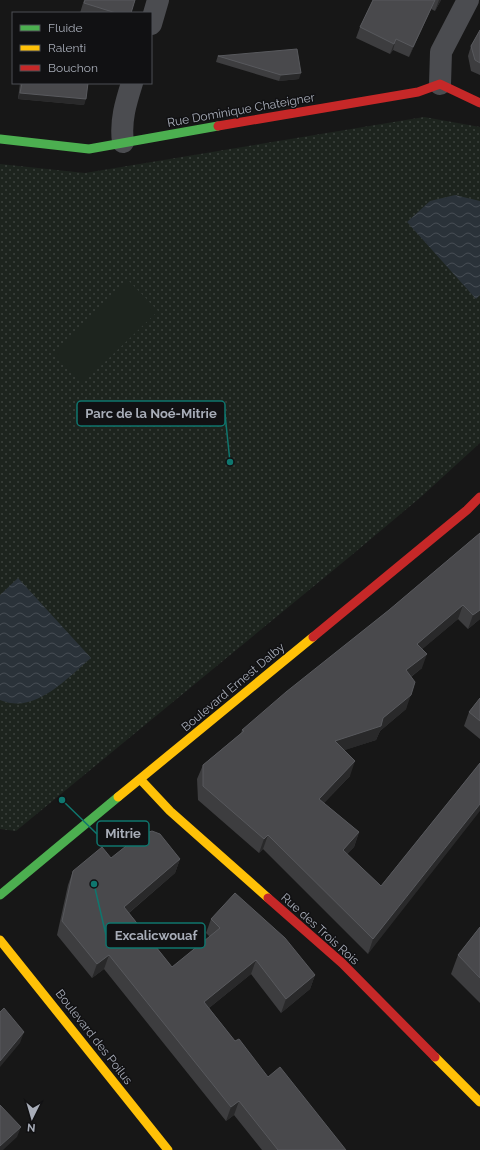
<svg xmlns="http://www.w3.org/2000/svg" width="480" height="1150" font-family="Raleway,sans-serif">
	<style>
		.green { fill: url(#green-dots) }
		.pitch { fill: #1d241e }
		.water { fill: url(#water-waves) }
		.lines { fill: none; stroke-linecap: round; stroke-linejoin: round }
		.street { stroke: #4b4c50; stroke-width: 22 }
		.fast { stroke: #4caf50; stroke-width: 9 }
		.slow { stroke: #ffc107; stroke-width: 9 }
		.jam { stroke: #c62828; stroke-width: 9 }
		.wall { fill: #3d3d3f }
		.shaded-wall { fill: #29292a }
		.building { fill: #49494c; stroke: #58595d }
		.labels { text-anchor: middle; stroke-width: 3; stroke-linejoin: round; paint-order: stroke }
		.street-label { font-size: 12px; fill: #a8adb8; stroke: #111113 }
		.leader { fill: none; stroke: #0f766e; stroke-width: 1.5 }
		.callout-dot { fill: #0f766e; stroke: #111113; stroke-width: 1.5 }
		.callout { fill: #111113; stroke: #0f766e; stroke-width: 1.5 }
		.callout-label { font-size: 13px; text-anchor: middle; font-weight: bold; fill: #a8adb8 }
	</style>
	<defs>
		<pattern id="green-dots" width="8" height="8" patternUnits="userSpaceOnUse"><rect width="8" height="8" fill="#1d241e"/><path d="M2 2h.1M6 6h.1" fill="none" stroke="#3b413d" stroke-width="1.8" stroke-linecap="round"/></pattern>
		<pattern id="water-waves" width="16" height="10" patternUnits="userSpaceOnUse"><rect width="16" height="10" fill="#2a3239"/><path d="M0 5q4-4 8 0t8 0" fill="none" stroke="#464d54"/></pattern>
	</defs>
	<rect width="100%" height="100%" fill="#171717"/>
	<!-- green -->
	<path class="green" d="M424,117l56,10v316l-58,53 -69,58 -337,277 -16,-2v-665l85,9z"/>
	<!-- pitch -->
	<path class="pitch" d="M128,280l30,31 -75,72 -30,-30z"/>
	<!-- water -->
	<path class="water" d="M455,195l25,6v94l-4,4 -69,-77 23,-21z
		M18,578l73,80c-24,20 -56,57 -91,42v-105z"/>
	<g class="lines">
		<!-- street -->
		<path class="street" d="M151,24l7,-24
			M440,84l1,-32 27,-52
			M123,142c-3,-21 3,-40 9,-59"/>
		<!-- fast -->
		<path class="fast" d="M0,139l89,10 129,-23
			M0,895l118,-98"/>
		<!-- slow -->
		<path class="slow" d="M140,779l30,32 98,87
			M118,797l195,-160
			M0,940l168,210
			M435,1057l45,45"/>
		<!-- jam -->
		<path class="jam" d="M218,126l200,-34 22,-8 40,19
			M313,637l154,-127 13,-13
			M268,898l74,65 93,94"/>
	</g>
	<!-- wall -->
	<path class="wall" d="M84,0h51l-4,13h-51z
		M373,0h68l-6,11 -4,-2 -22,48 -16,-7 -3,4 -34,-16 4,-11z
		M480,30v45l-9,-4 -3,-15 3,-10z
		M218,55l81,24 -20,2 -63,-19z
		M20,83h68l-4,22 -66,-6z
		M480,533v86l-12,10 -10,-10 -36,30v19l-11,9 -5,32 -26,22 -4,9 -32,10 6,26 -26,27 35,29 -5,15 -7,7 34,32 99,-123 -112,191 -105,-105 -4,4 -61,-53 -1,-21 6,-14 38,-32 1,-3 147,-120z
		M480,698v41l-16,-13 5,-14z
		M111,858l69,1 -5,14 -46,40 43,54 38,-30 -4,-4 5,-14 104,56 -5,14 -29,24 -30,-39 -42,34 26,33 33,36 78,73h-84l-28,-35 -8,6 -122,-152 -12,9 -35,-43 11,-50 5,-14z
		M480,927v76l-29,-29 7,-19z"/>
	<!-- shaded-wall -->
	<path class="shaded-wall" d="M435,0l-4,9 -22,48 4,-10z
		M439,0h2l-6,11z
		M396,39l-3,11 -3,4z
		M301,73l-2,6 -20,2 2,-6z
		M20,93l66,6 -2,6 -66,-6z
		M463,605l-5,14 -46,39 5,-14z
		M480,610v9l-12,10 5,-14z
		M427,654l-5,14 -21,16 5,-14z
		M411,695l-5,14 -26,22 -4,9 -46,15 5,-14 48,-23z
		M355,761l-5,15 -36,37 5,-14z
		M480,804v7l-112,143 5,-15z
		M359,832l-5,15 -16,17 5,-14z
		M268,835l-5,14 -4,4 5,-14z
		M180,859l-5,14 -56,48 5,-14z
		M109,955l-5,14 -12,9 5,-14z
		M256,960l-5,14 -52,42 5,-14z
		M315,975l-5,14 -29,24 5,-14z
		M24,1032l-4,11 -20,24v-6z
		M239,1101l-5,14 -8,6 5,-14z
		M21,1127l-4,10 -14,13h-3v-4z"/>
	<!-- building -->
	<path class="building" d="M85,0h50l-4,13h-15l-32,-10z
		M373,0h62l-22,47 -17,-8 -2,5 -34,-17z
		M480,30v33l-5,-3 -4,-14z
		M297,49l4,24 -20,2 -63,-19z
		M22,83h66l-2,16 -66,-6z
		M480,533v77l-7,5 -10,-10 -46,39 10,10 -21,16 9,12 -4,13 -28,23 -2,8 -46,15 20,20 -36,38 40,33 -16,18 38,36 99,-123v41l-107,135 -105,-104 -4,4 -61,-53v-21l41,-34 -2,-1 44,-38 103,-82z
		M480,698v23l-11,-9z
		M152,831l8,3 20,25 -56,48 48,60 48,-39 -9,-9 24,-26 50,45 30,37 -29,24 -30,-39 -52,42 31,39 4,-2 29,38 12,-10 66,83h-68l-39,-49 -8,6 -122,-152 -12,9 -35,-43 11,-50 29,-24 9,11 29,-23z
		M480,927v51l-22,-23z
		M4,1008l20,24 -24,29v-49z
		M0,1105l21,22 -21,19z"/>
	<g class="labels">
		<!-- street labels -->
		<g class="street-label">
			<text transform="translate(241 110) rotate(-10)" y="4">Rue Dominique Chateigner</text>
			<text transform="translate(233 687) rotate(-40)" y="4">Boulevard Ernest Dalby</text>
			<text transform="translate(320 929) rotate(42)" y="4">Rue des Trois Rois</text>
			<text transform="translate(94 1037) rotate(52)" y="4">Boulevard des Poilus</text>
		</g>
	</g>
	<!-- callouts -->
	<path class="leader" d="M230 462L225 414M62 800L97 834M94 884L106 935"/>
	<g class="callout-dot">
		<circle cx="230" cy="462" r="4"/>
		<circle cx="62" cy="800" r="4"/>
		<circle cx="94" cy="884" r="4"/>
	</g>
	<g class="callout">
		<rect x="77" y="401" width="148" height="25" rx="4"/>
		<rect x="97" y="821" width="52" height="25" rx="4"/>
		<rect x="106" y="923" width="99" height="25" rx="4"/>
	</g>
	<g class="callout-label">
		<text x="151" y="418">Parc de la Noé-Mitrie</text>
		<text x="123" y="838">Mitrie</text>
		<text x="156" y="940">Excalicwouaf</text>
	</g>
	<!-- legend -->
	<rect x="12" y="12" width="140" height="72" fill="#111113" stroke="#4d4f55"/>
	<rect x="20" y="25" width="20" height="6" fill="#4caf50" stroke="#4d4f55"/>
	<text x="48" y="32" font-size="12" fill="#a8adb8">Fluide</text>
	<rect x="20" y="45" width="20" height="6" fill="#ffc107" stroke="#4d4f55"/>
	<text x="48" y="52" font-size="12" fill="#a8adb8">Ralenti</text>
	<rect x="20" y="65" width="20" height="6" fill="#c62828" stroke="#4d4f55"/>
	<text x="48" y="72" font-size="12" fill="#a8adb8">Bouchon</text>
	<!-- north arrow -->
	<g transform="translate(32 1118) rotate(185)" stroke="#111113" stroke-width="3" paint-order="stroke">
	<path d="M0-3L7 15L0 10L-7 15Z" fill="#a8adb8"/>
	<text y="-6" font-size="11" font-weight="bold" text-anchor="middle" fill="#a8adb8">N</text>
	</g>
</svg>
